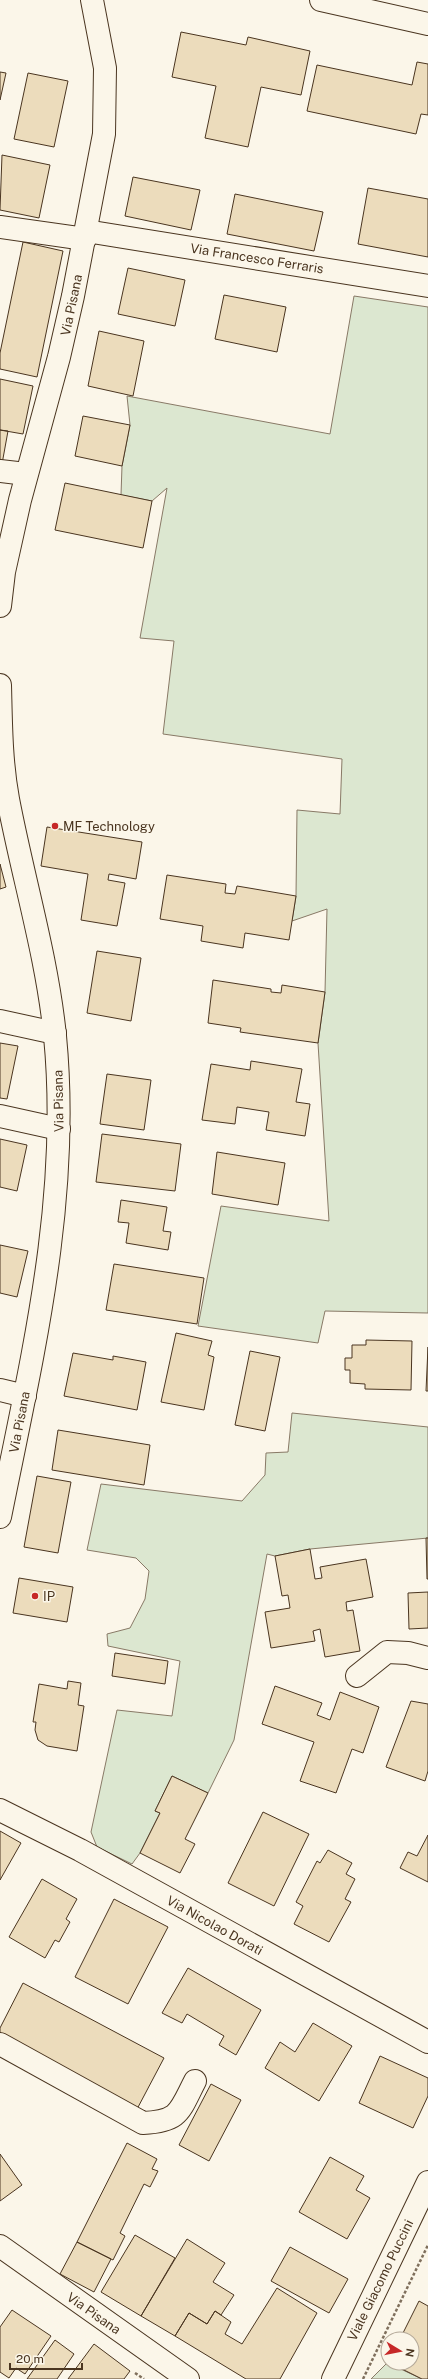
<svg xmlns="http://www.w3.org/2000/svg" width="428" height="2379" font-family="'Public Sans',sans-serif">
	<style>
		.green { fill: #dce7d0; stroke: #887966 }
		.building { fill: #ecdcbc; stroke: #4a3520 }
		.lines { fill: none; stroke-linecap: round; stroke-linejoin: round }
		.minor-casing { stroke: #4a3520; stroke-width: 24 }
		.major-casing { stroke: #4a3520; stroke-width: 24 }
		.path { stroke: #7f6f5c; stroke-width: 2.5; stroke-dasharray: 3 2; stroke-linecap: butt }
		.minor { stroke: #fbf6e9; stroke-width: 22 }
		.major { stroke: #fbf6e9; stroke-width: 22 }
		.poi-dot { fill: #c62828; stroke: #fbf6e9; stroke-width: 1.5 }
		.labels { text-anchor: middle; stroke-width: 3; stroke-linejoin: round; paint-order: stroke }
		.street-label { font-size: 13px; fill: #4a3520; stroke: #fbf6e9 }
		.poi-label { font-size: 13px; fill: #4a3520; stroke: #fbf6e9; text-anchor: start }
	</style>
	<rect width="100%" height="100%" fill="#fbf6e9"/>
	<!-- green -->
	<path class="green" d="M354,296l74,11v1006l-103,-2 -7,32 -120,-17 23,-120 108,15 -11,-178 7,-51 2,-83 -35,12 4,-25 1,-86 43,4 2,-55 -179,-25 11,-93 -34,-3 27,-150 -15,13 -31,-6 1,-29 8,-41 -3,-29 203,38z
		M292,1413l136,14v111l-118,11 -35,7 -8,-2 -33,186 -26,53 -36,-17 -17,35 5,2 -20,40 -8,11 -35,-17 -6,-15 26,-122 55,6 8,-55 -72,-15 -1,-12 23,-6 15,-29 4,-28 -13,-13 -49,-8 14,-66 141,17 23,-26 1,-22 22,-1z
		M388,2362v1l34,16h-51z"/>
	<!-- building -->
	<path class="building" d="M181,32l65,13 2,-8 62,14 -9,44 -40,-8 -13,60 -43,-9 11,-52 -44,-9z
		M417,62l11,2v51l-7,-1 -5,20 -109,-23 10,-46 95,20z
		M0,72l6,1 -6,27z
		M28,73l40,8 -14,66 -40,-8z
		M2,155l48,10 -11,53 -39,-8z
		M133,177l67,13 -9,40 -66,-14z
		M368,188l60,11v58l-70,-13z
		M235,194l88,18 -9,39 -87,-17z
		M23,242l40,9 -26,126 -37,-8v-16z
		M128,268l57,12 -10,46 -57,-12z
		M224,295l62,12 -9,45 -62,-13z
		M99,331l45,10 -11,55 -45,-10z
		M0,379l33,7 -10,48 -23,-4z
		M83,416l47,9 -8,41 -47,-10z
		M0,430l8,1 -6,33h-2z
		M65,483l87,18 -9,47 -88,-18z
		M47,827l95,15 -6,37 -27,-5 -1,6 17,3 -8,43 -36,-6 7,-46 -47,-8z
		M0,864l6,23 -6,2z
		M167,875l59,9 -1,9 10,1 2,-8 59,10 -7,44 -44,-7 -2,15 -42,-7 2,-15 -43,-7z
		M97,951l44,7 -10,63 -44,-8z
		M213,980l58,9v3l10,1 1,-8 43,7 -7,51 -78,-11 1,-4 -33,-5z
		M0,1043l18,3 -11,53 -7,-1z
		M251,1061l51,8 -6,33 14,2 -5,32 -39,-6 3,-18 -32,-5 -2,17 -33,-4 9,-56 39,6z
		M107,1074l44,6 -7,50 -44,-6z
		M102,1134l79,10 -6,47 -79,-9z
		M0,1139l27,6 -10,46 -17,-4z
		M217,1152l68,11 -7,42 -66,-11z
		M121,1200l46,7 -4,24 8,1 -3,18 -42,-7 3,-20 -11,-1z
		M0,1245l28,6 -11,46 -17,-4z
		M114,1264l90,14 -7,46 -91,-14z
		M176,1333l36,8 -4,14 6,2 -10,53 -43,-8z
		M366,1340l46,1 -1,49 -46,-1v-5l-15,-1v-13h-5v-12h7v-13h14z
		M428,1347v44h-2z
		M250,1351l30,6 -15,74 -30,-6z
		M73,1353l40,7v-4l33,6 -9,48 -73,-14z
		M58,1430l92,15 -6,40 -92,-15z
		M37,1476l34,6 -13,71 -34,-6z
		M426,1538h2v41h-1z
		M310,1549l5,30 7,-1 -2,-11 46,-8 7,38 -27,5 1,9 6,-1 7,41 -35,6 -5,-28 -7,2 2,10 -44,7 -6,-36 25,-4 -2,-13 -6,1 -7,-40z
		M19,1578l54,9 -6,35 -54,-9z
		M428,1592v36l-19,1 -1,-36z
		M115,1653l53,8 -3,23 -53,-8z
		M68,1681l13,2 -3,22 6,1 -7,45 -30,-5 -9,-6 -3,-10 1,-8h-3l6,-38 28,5z
		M275,1686l47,17 -5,12 13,5 10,-28 39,15 -16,46 -11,-4 -16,44 -36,-12 14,-39 -52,-18z
		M411,1701l17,3v67l-3,10 -39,-14z
		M172,1776l36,17 -23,46 10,5 -15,29 -40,-20 20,-40 -5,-2z
		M263,1812l46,22 -35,72 -46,-23z
		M0,1831l21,12 -21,37z
		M428,1835v47l-28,-14 8,-16 9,4z
		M328,1850l24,13 -6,11 9,5 -10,20 6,3 -22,40 -35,-18 9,-18 -7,-4 21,-41 3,2z
		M42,1879l35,20 -11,20 4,3 -11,20 -4,-2 -10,18 -36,-21z
		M114,1899l54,28 -40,77 -53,-27z
		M188,1968l73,42 -25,45 -17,-10 5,-9 -37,-22 -5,9 -20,-10z
		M23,1983l141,75 -28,53 -136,-72v-11z
		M313,2023l39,23 -33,55 -54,-33 15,-26 15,10z
		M380,2056l48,22v18l-15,32 -54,-25z
		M211,2084l30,16 -32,61 -30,-16z
		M127,2143l30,16 -5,10 6,2 -8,16 -6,-3 -24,49 5,3 -12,24 -36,-18z
		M0,2154l22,31 -22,16z
		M330,2157l34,19 -8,14 14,8 -23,41 -48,-27z
		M135,2235l40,23 -34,58 -40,-24z
		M187,2239l38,24 -12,19 21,13 -13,20 -6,-4 -8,13 -18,-11 -14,23 -34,-20z
		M77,2242l34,17 -17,33 -34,-18z
		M290,2247l58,32 -19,34 -58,-32z
		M277,2288l40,25 -37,66h-34l-71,-43 14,-23 18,11 8,-13 16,11 -6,12 17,10z
		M419,2301l9,5v73h-6l-32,-16h22v-24h-12z
		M12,2310l39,26 -26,38 -9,-6 -7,10 -9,-6v-45z
		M55,2340l19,14 -17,25h-30z
		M94,2344l36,27 -6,8h-56z"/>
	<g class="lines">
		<defs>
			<path id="minor" d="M321,0l107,24
				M0,227l85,12
				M86,231l342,55
				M0,471l26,3
				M0,1021l55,12
				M0,1116l59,13
				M0,1390l25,6
				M357,1676l30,-24 21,1 20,5
				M0,1810l80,40 348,192
				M0,2044l143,79c37,-2 36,-11 52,-42"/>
			<path id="major" d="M0,606l4,-34 16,-72 39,-143 14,-61 31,-162 1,-66 -13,-68
				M0,685c1,38 1,76 8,114 15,79 39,157 47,237 16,164 -23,321 -55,481
				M0,2246l188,133
				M333,2379l95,-197"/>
		</defs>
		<!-- minor casing -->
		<use href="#minor" class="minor-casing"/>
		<!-- major casing -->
		<use href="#major" class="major-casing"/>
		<!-- path -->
		<path class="path" d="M135,2373l9,6
			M363,2379l65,-134"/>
		<!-- minor -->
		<use href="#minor" class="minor"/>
		<!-- major -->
		<use href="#major" class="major"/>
	</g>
	<!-- markers -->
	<g class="poi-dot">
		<circle cx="55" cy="826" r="4"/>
		<circle cx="35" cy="1596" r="4"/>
	</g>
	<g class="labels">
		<!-- street labels -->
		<g class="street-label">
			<text transform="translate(257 258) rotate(9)" y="5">Via Francesco Ferraris</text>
			<text transform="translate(71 305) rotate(-78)" y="5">Via Pisana</text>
			<text transform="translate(58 1101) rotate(-91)" y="5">Via Pisana</text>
			<text transform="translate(19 1422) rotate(-79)" y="5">Via Pisana</text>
			<text transform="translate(215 1925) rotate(29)" y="5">Via Nicolao Dorati</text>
			<text transform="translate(380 2280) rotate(-64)" y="5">Viale Giacomo Puccini</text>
			<text transform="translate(94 2313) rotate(35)" y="5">Via Pisana</text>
		</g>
		<!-- poi labels -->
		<g class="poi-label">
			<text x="63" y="831">MF Technology</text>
			<text x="43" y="1601">IP</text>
		</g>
	</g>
	<!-- north arrow -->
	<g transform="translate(400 2351) rotate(100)"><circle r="19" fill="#fbf6e9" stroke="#b4a999"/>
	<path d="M0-3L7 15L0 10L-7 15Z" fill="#c62828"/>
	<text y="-6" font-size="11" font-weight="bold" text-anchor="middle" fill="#4a3520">N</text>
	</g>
	<!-- scale -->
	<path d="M10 2363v6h72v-6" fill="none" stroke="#4a3520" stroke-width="2"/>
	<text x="16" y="2363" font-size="12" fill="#4a3520" stroke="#fbf6e9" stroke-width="3" paint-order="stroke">20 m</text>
</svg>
